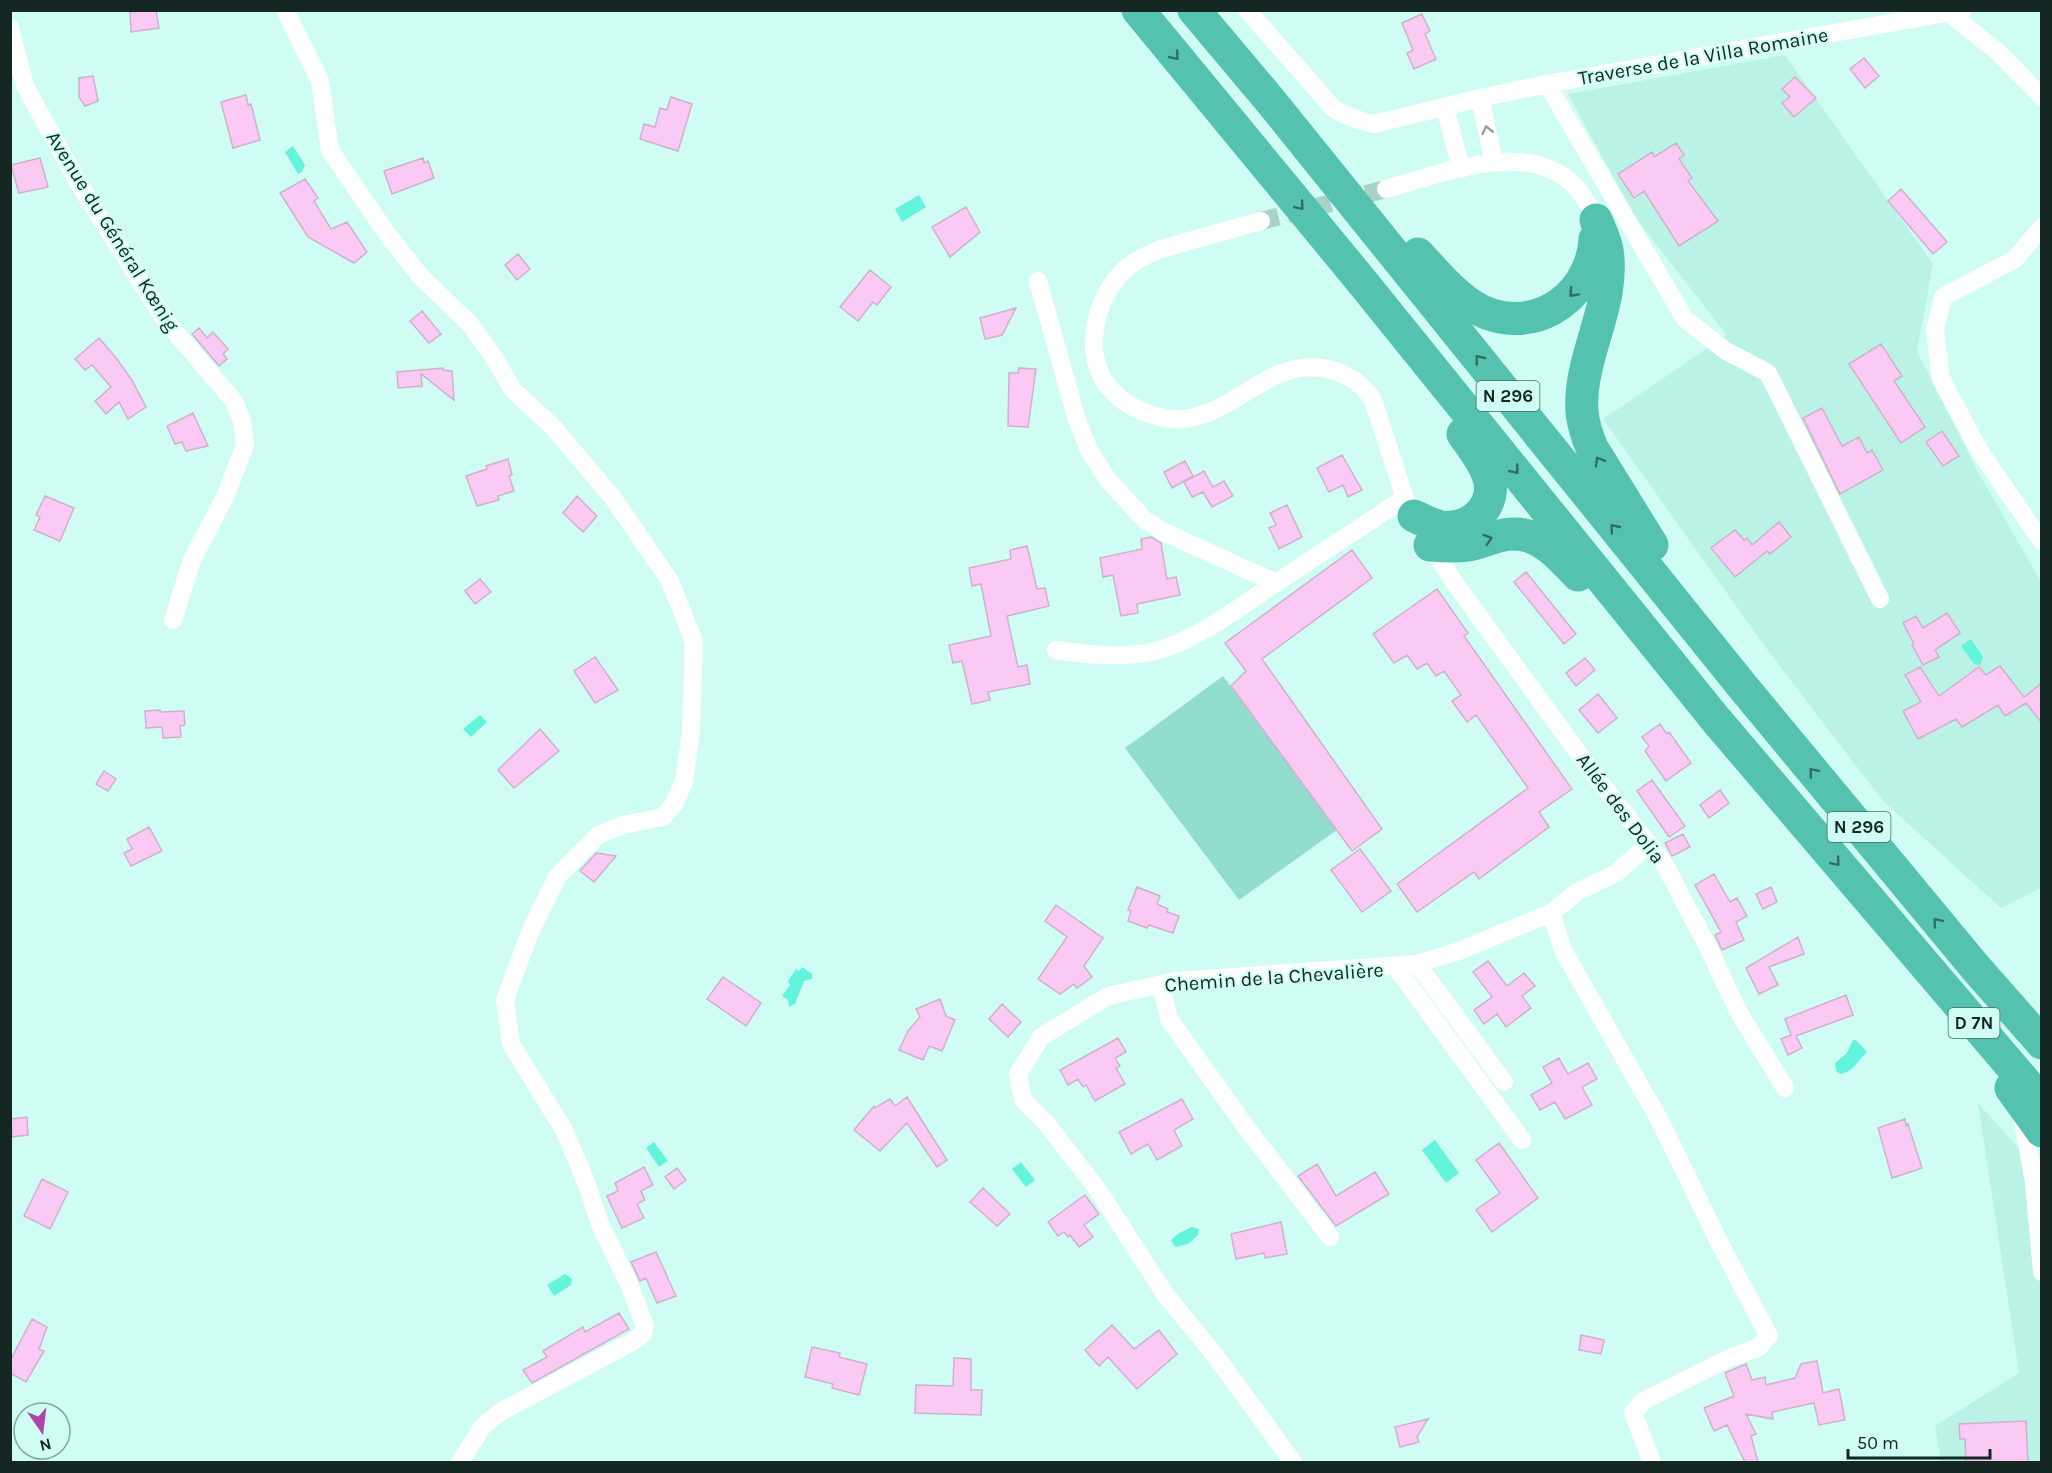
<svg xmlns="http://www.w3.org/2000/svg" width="2052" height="1473" font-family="Karla,sans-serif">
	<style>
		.built { fill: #bbf2e6 }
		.green { fill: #93ddce }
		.water { fill: #64f3dc }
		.building { fill: #facaf4; stroke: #cfb1cb; stroke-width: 1.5 }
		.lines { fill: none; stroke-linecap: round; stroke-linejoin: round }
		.street-tunnel { stroke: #aad2c9; stroke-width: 18; stroke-dasharray: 18 9; stroke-linecap: butt }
		.street { stroke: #fff; stroke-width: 18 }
		.highway { stroke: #55c2af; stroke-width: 33 }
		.oneway { stroke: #326d62 }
		.oneway2 { stroke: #969e9c }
		.labels { text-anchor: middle; stroke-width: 4.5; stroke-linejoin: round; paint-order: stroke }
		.shield { fill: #cffdf3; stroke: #4d6761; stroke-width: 1.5 }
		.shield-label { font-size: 18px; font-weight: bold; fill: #152723 }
		.street-label { font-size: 20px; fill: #152723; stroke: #cffdf3 }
	</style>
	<rect width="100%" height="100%" fill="#cffdf3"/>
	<!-- built -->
	<path class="built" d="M1785,55l148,209 -16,88 60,118 64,112v306l-40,20 -118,-107 -117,-153 -163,-229 124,-84 -90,-115 -69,-126z
		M1978,1103l63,70v289h-100l-6,-36 84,-53z"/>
	<!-- green -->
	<path class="green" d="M1223,676l114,154 -98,70 -114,-152z"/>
	<!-- water -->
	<path class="water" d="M293,146l12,19 -3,7 -4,2 -13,-22z
		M919,195l7,12 -24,15 -7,-13z
		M1971,639l12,18 -3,8 -6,-1 -13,-18z
		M480,715l7,7 -16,15 -8,-8z
		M802,967l10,7v5l-8,2 -9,23 -6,3 -1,-7 -6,-4 8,-11 -2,-4 8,-12 3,2z
		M1853,1040h3l11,12c-9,8 -13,20 -27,22l-4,-3 -1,-8 12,-10z
		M1435,1140l24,33 -13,10 -24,-33z
		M654,1142l14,19 -9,6 -13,-19z
		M1021,1162l14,18 -9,7 -14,-18z
		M1192,1227l7,2 -1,6 -10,9 -13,3 -4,-7 8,-7z
		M565,1274l7,5 -1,6 -17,11 -7,-11z"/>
	<!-- building -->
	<path class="building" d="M156,10l3,18 -28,4 -1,-20z
		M1422,14l8,17 -5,3 11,25 -22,10 -7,-16 6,-3 -11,-27z
		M1864,58l15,18 -14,12 -15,-19z
		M93,76l5,25 -13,5 -6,-9v-19z
		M1795,77l21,21 -22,19 -12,-14 8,-6 -8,-8z
		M246,95l2,10 3,-1 9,36 -27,8 -12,-46z
		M671,97l21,7 -14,47 -38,-12 4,-15 11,3 5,-19 7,2z
		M1676,143l8,12 -5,4 13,19 -4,3 30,40 -39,25 -35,-55 -10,7 -16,-24 34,-22 2,5z
		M40,158l8,29 -29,6 -8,-28z
		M423,158l1,5 4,-2 6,17 -42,16 -8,-23z
		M305,179l13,19 -4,3 17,28 16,-7 20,30 -13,11 -46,-26 -28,-44z
		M1901,189l46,53 -14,12 -45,-53z
		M966,207l14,25 -30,25 -18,-30z
		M518,254l12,15 -13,11 -12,-15z
		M870,270l21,17 -14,18 -4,-3 -15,19 -18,-14z
		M1016,308l-14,27 -17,4 -5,-21z
		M422,311l19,23 -12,9 -19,-22z
		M199,328l8,10 6,-6 15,17 -5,5 4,5 -8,7 -27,-32z
		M99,338l18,21 16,23 13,25 -18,12 -9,-17 -13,12 -11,-13 16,-14 -19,-22 -7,5 -10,-11z
		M1881,344l21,32 -8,5 31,46 -24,16 -52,-79z
		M443,368v2l9,1 2,29 -33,-26 1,12 -24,2 -1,-16z
		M1019,368l17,1 -8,58 -20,-1 1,-53h9z
		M1822,408l20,38 17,-9 8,16 5,-3 11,20 -43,24 -37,-76z
		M193,413l15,33 -22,5 -4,-9 -7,2 -8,-18z
		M1942,431l17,25 -16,10 -17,-24z
		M1342,455l20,35 -14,7 -5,-12 -14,7 -12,-24z
		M508,459l4,16 -3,1 5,15 -16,5 1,4 -22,6 -11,-30 21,-7 -1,-3z
		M1185,461l8,15 -21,12 -8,-16z
		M1204,471l9,16 11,-6 9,15 -21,11 -9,-15 -11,5 -8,-15z
		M45,496l29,12 -14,33 -26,-11 6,-13 -4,-2z
		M577,496l20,20 -14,16 -20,-19z
		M1287,505l15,32 -23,12 -10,-21 7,-3 -6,-12z
		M1779,522l12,15 -21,17 -3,-3 -32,26 -24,-29 24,-18 9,10 3,-2 5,7z
		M1151,537l10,6 6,36 9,-2 4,18 -43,9 1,9 -17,3 -8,-41 -10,2 -3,-19 42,-9 -1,-10z
		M1027,546l10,43 8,-1 4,18 -42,10 11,51 9,-2 3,19 -42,8 2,8 -18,4 -10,-43 -9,2 -4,-18 42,-9 -10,-52 -9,2 -3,-18 42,-9 -1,-9z
		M1352,550l20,28 -110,81 120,170 -30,22 -121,-165 15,-15 -21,-28z
		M1526,572l50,62 -12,10 -50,-62z
		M480,579l11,13 -16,12 -10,-13z
		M1437,589l31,44 -4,3 108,153 -33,23 10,15 -70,52 -5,-7 -57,40 -20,-28 131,-96 -52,-73 -9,7 -15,-21 9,-6 -17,-24 -8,5 -9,-13 -10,6 -10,-14 -13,8 -21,-29z
		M1947,613l13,20 -25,17 4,7 -16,8 -11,-20 2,-1 -11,-21 13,-7 7,12z
		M595,657l23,33 -23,13 -21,-32z
		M1585,658l10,12 -19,16 -10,-13z
		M2000,666l24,31 18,-14v40l-16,-20 -21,13 -7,-11 -36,22 -6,-8 -38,20 -15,-28 18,-9 -16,-27 15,-8 19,29 40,-29 7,8z
		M1598,694l19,24 -19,15 -19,-23z
		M160,710v2l24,-1 1,14 -5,1 1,11 -18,1 -1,-11 -16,1 -1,-17z
		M1660,724l7,10 2,-2 22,31 -25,18 -21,-30 4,-5 -7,-9z
		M540,729l19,22 -45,37 -16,-18z
		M104,771l12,8 -8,12 -12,-7z
		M1652,780l33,46 -16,11 -32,-46z
		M1720,790l9,13 -20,15 -9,-13z
		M149,827l13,24 -31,15 -7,-13 8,-4 -5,-10z
		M1683,834l7,13 -18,9 -7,-13z
		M1360,849l31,42 -29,21 -31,-42z
		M596,853l20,3 -22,26 -14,-11z
		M1714,874l16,28 7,-4 10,18 -11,6 8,18 -22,10 -7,-15 6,-3 -26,-47z
		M1137,887l23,9 -3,8 11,5 -1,3 12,4 -6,17 -24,-8 -2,3 -19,-7 3,-10 -3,-1z
		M1771,887l6,15 -14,7 -7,-15z
		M1056,905l47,33 -19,28 8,11 -15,11 -3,-4 -14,10 -22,-15 29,-42 -22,-16z
		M1798,937l6,17 -35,13 9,18 -19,9 -13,-26z
		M1488,961l19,25 17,-13 11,13 -13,10 9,12 -25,19 -9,-13 -13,10 -10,-14 18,-13 -19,-25z
		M723,977l38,26 -15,23 -39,-27z
		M1846,995l7,20 -57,21 6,12 -14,7 -7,-16 10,-4 -6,-16z
		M940,999l6,17 9,4 -13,31 -13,-5 -6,14 -24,-10 9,-19 12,-14 -4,-8z
		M1002,1004l19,18 -13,15 -19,-18z
		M1118,1038l8,14 -11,6 5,8 -4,2 9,16 -30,17 -9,-16 -3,2 -5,-8 -10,6 -8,-15z
		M1559,1058l9,16 20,-11 9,16 -15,8 10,18 -27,14 -10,-17 -15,8 -9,-15 21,-12 -9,-16z
		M907,1097l40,63 -10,7 -30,-44 -27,28 -26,-21 20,-24 1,2 15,-9 5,7z
		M1182,1099l11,20 -19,11 8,16 -25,14 -9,-16 -17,10 -12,-22z
		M27,1117l1,18 -16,2 -1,-18z
		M1905,1119l1,6 2,-1 14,44 -30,10 -14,-50z
		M1499,1143l39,55 -46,34 -16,-22 24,-17 -24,-33z
		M1317,1164l19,32 39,-24 14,22 -53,32 -38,-50z
		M644,1167l9,18 -12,6 4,9 -8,4 7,14 -22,10 -15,-32 11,-5 -3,-8z
		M677,1168l9,12 -12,9 -9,-12z
		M42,1179l26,13 -18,37 -26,-13z
		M983,1188l27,26 -13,12 -27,-24z
		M1085,1195l14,19 -15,11 9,12 -14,10 -9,-12 -2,2 -4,-5 -6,4 -10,-14z
		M1281,1222l6,32 -22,4 -1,-5 -28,6 -5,-25z
		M656,1252l20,44 -19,7 -11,-25 -6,3 -9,-19z
		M619,1313l10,16 -97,54 -9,-13 24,-13 -4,-6 40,-24 2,5z
		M32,1319l15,8 -8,22 5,2 -18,31 -16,-9v-12z
		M1112,1325l22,24 25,-19 18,24 -40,35 -29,-32 -9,9 -14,-16z
		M1581,1335l23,5 -3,14 -22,-4z
		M812,1347l28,6 -1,4 28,7 -8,31 -27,-7 1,-4 -28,-7z
		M954,1358l17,1v31h11l-1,25 -66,-2 1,-28 37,1z
		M1817,1361l6,32 16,-4 6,31 -26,5 -5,-22 -42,9 1,7 -27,-5 10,20 -5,2 7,26h-13l-18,-37 -13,6 -10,-23 30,-12 -9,-23 21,-9 6,16 13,-3 1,8 29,-7 6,-14z
		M1428,1419l-11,18 2,5 -19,5 -5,-20z
		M2026,1421l2,41h-62l-1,-23h-5l-1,-15z"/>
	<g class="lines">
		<!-- street-tunnel -->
		<path class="street-tunnel" d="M1261,221l125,-32"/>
		<!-- street -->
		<path class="street" d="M285,10l35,71 10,69 55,81 35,45 50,48 25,35 18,31 40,37 60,71 57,83 24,61 -3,89 -7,51 -10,22 -11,13 -40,8 -25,10 -41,42 -27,55 -25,68 6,44 53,86 22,52 14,42 28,58 17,44 -2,8 -11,8 -130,69 -19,15 -23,36
			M1247,10l86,98c14,9 26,13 41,16l106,-26 67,-14 416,-74
			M1949,13l49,39 44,45
			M10,28l15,58 54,98 86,136 68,80 9,20 3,25 -20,52 -33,63 -19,60
			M1547,84l138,235 41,32 42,22 112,226
			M1480,98l14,64
			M1445,107l16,62
			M1386,189c55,-15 141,-51 188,-4 10,10 16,22 22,35
			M1261,221l-100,28c-10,4 -20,8 -28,14 -35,24 -53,86 -26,122 14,18 32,27 53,32 44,11 77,-23 113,-40 36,-18 77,-11 100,23l32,98 25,47 24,37 139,191 72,92 46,88 27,58 47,77
			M2042,227l-27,32 -72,38 -8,34 6,48 38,71 63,92
			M1038,281l39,139 12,30 19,30 37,40 19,12 112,51 129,-85
			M1056,650c32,5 64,8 96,2 43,-10 87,-45 124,-69
			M1551,913l12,37 97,171 60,123 49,92 -11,12 -29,10 -86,43 -10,12 19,49
			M1417,964l87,118
			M1396,967l126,173
			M1161,984l8,35 74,104 87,114
			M2022,1116l12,66 8,90
			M1293,1462l-79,-108 -49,-60 -67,-104 -52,-67 -23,-23 -5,-26 23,-37 67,-41 68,-15 241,-17 42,-13 92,-38 26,-21 39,-19 33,-29"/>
		<!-- highway -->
		<path class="highway" d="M1138,10l221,268 358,443 325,381
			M1194,10l79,94 470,583 232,280 67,76
			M1596,220c4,10 9,19 11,30 9,55 -29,107 -25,162 1,13 5,24 10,36l60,97
			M1418,254c16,17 33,38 53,51 54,35 120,-2 124,-66
			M1414,516c9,4 18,9 27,11 30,4 58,-22 47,-52 -5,-15 -16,-28 -25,-41
			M1430,545c13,1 25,2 38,0 21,-4 40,-17 63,-8 18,6 33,24 47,38
			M2011,1088l31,43"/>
	</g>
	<!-- one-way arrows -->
	<defs><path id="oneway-chevron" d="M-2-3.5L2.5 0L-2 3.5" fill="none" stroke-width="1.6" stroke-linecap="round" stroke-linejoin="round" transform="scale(1.5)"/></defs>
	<g class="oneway">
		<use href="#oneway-chevron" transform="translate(1175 56) rotate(50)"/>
		<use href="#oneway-chevron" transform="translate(1300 206) rotate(50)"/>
		<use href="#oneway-chevron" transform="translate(1573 293) rotate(133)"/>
		<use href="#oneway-chevron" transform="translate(1479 359) rotate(-129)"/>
		<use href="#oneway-chevron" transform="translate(1599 461) rotate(-120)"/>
		<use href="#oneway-chevron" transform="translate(1515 470) rotate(51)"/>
		<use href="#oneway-chevron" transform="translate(1614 528) rotate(-129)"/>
		<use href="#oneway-chevron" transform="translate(1488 539) rotate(-18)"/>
		<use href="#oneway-chevron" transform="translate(1813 772) rotate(-130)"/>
		<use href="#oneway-chevron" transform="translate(1836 862) rotate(50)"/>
		<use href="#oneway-chevron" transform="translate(1937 922) rotate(-130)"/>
	</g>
	<use class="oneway2" href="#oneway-chevron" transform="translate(1487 130) rotate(-103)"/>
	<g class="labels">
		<!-- shield labels -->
		<g class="shield">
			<rect x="1476.5" y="381" width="63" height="30" rx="4.5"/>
			<rect x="1827.5" y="812" width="63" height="30" rx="4.5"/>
			<rect x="1948.5" y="1008" width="51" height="30" rx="4.5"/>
		</g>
		<g class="shield-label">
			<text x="1508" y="402">N 296</text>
			<text x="1859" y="833">N 296</text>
			<text x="1974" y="1029">D 7N</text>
		</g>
		<!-- street labels -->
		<g class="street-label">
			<text transform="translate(1703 56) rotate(-10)" y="7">Traverse de la Villa Romaine</text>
			<text transform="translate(113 231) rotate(58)" y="7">Avenue du Général Kœnig</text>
			<text transform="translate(1621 808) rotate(53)" y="7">Allée des Dolia</text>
			<text transform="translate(1274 977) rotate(-4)" y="7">Chemin de la Chevalière</text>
		</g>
	</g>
	<!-- border -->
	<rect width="2052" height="1473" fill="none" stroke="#152723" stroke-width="24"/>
	<!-- north arrow -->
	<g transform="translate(42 1431) rotate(166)"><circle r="28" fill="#cffdf3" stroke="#85a7a0" stroke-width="1.5"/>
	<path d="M0-4.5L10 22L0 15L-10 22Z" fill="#ae45a7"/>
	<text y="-9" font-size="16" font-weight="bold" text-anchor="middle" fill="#152723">N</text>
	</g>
	<!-- scale -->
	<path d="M1848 1449v9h142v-9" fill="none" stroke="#152723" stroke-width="3"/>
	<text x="1857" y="1449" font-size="18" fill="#152723" stroke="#cffdf3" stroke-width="4.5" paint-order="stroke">50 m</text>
</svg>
